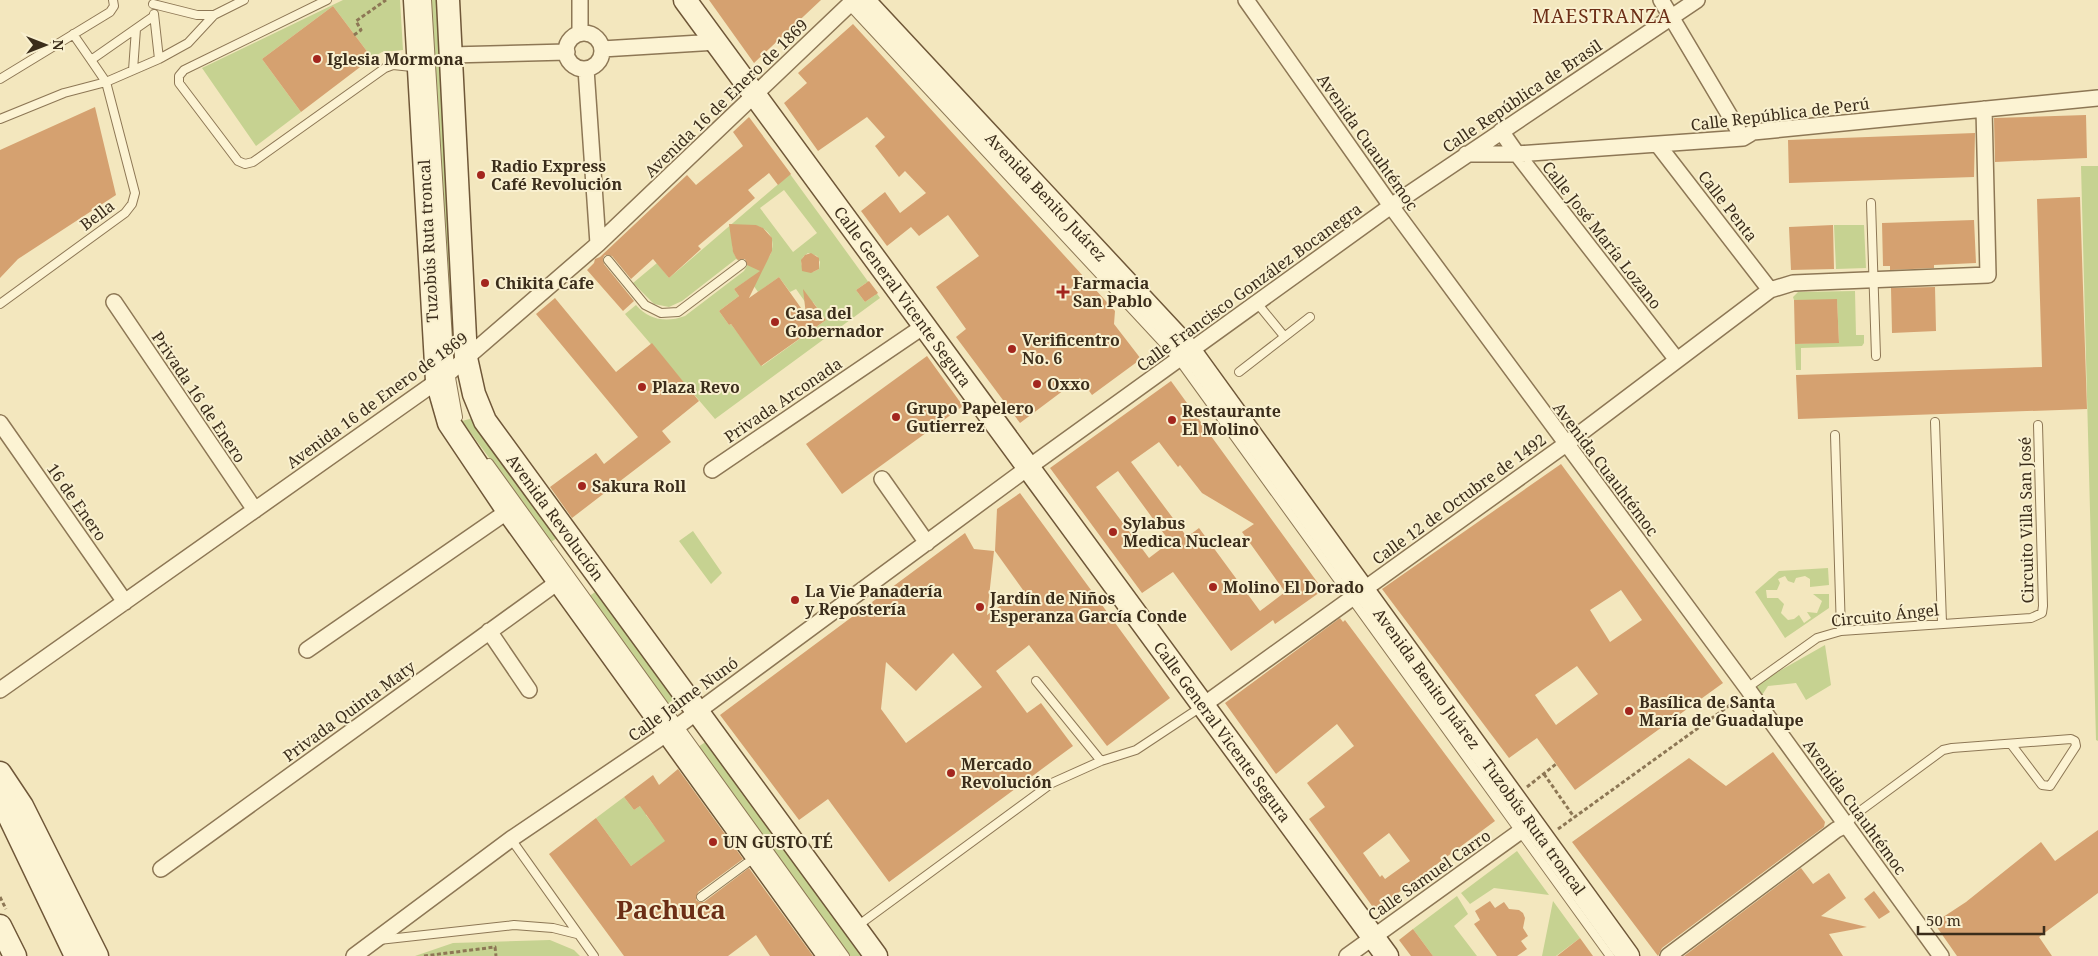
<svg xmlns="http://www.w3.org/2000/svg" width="2098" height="956" font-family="'Noto Serif',serif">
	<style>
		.green { fill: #c6d291; fill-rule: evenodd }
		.building { fill: #d5a170; fill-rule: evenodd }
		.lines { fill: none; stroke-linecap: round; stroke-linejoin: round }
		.lane-casing { stroke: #8d7755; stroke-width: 10 }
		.street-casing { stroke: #8d7755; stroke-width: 18 }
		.secondary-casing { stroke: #6f5738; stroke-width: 25 }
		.path { stroke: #8d7755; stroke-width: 3; stroke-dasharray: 4 2.5; stroke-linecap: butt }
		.lane { stroke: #fcf3d3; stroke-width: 8 }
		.street { stroke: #fcf3d3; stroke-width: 15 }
		.secondary { stroke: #fcf3d3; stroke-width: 22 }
		.poi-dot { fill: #a3261e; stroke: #f9f0cf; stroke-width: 2 }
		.labels { text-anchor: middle; stroke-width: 4; stroke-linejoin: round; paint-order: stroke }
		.poi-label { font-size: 16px; font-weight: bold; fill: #3b2d1b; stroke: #f9f0cf; text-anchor: start }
		.street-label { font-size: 16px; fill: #3b2d1b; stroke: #f9f0cf }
		.quarter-label { font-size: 19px; letter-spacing: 1px; fill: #6c2e16; stroke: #f9f0cf }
		.town-label { font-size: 26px; font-weight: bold; fill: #6c2e16; stroke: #f9f0cf }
	</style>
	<rect width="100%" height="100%" fill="#f3e7be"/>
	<!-- green -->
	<path class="green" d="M343,0h57l3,50 -21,2 -10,6 -39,-52 -71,53 39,53 -45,34 -54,-78z
		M430,0h9l20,333 -9,4z
		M2081,166h17v575l-2,-1z
		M790,174l90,124 -165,121 -90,-105 11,-9c13,15 30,18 49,11l59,-45 3,-5 -11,-7 -54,42 -13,6 -15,-3 -21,-21 24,-20 12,15zM784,190l33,43 -24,19 -33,-44zM749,225c14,0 26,9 23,24 -1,7 -5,12 -11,14 -30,10 -40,-28 -12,-38zM808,253l9,3 3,6 -1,7 -6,3 -10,-3 -2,-6 2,-6zM779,277l11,15 6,-3 12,17 5,-4 13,18 -64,46 -31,-42 -2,1 -10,-14 20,-15 -5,-7 15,-10 9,13zM866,283l9,12 -10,7 -9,-12z
		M1834,225h30l2,43 -30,1z
		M1855,291l1,44h8v8l-2,3 -61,2v22h-5l-1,-26 44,-2 -2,-42h-43l-1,-3 5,-5z
		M473,418l87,118 -9,6 -89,-121z
		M693,531l29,42 -11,11 -32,-43z
		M1828,568l1,17 -19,2v-8l-5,-3 -9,2 -2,5 -6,-2 -3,-5 -7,3 2,4 -3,7h-11l1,8h11l6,6 -3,9 7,7 6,-1 5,-4 5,8 7,-5 -4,-6 10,1 5,-12 -9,-7h16v14l-44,30 -30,-46 24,-21z
		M598,590l77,108 -10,8 -77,-109z
		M1825,645l6,40 -25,15 -10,-17 -28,3 -6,9 -7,-10z
		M707,741l158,215h-17l-153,-207z
		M624,797l10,13 12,-8v13l20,26 -35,25 -35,-48z
		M1517,851l32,44 -55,-7 -24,16 -9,-11z
		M1457,896l11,18 -14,12 23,30h-44l-20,-27z
		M1553,901l27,37 -24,18h-14z
		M550,940l24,10 6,6h-165l38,-13z"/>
	<!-- building -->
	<path class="building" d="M709,0h112l-67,63z
		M333,6l39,52 -71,54 -39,-53z
		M853,24l262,287 -1,13 27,35 -49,36 -12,-17 -60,45 -64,-86 10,-8 -30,-42 43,-31 -31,-41 -29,21 -8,-9 -24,19 -26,-35 24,-19 15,21 26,-20 -21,-22 -6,6 -24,-31 10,-9 -18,-20 -49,34 -34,-48 23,-20 -9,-10z
		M95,107l21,88 -98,64 -18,19v-128z
		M2086,115l1,43 -92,4 -1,-44z
		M749,117l42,57 -13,11 -9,-12 -21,17 7,8 -57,48 3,3 -32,29 -16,-19 -22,20 -19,-23 -7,-1 -2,3 1,6 30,37 -11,10 -36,-41 7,-7 1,-4 5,-2 87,-82 9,10 47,-39 -10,-14z
		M1975,133l-1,44 -185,6 -1,-43z
		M2080,197l7,212 -289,10 -2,-44 246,-8 -5,-168z
		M1974,220l2,43 -42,2v3l-44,2v-4h-7l-1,-43z
		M729,224l27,1 7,3 9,10v13l-23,47 30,-21 27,38 -3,-26 23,31 -65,46 -30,-42 -2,1 -10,-14 20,-15 -5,-7 26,-18 -13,-6 -2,-6 -7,1 -2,-2 -3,-6z
		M1833,225l1,44 -43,1 -2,-43z
		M811,253l8,5v11l-8,4 -9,-2 -1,-11 4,-5z
		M869,281l9,12 -13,9 -9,-12z
		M1935,287l1,44 -44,2 -1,-45z
		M555,298l61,74 36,-29 47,58 -37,30 9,11 -99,76 -22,-31 46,-34 8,11 34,-27 -102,-123z
		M1837,299l2,44 -44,1 -1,-44z
		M927,356l36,50 -121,88 -36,-50z
		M1171,381l152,209 -48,34 -2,-4 -42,31 -58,-79 -31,21 -92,-125zM1159,442l19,25 2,-2 22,28 52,31 -12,8 43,60 -25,19 -61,-83 -12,9 -56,-75zM1118,471l52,71 -21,16 -53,-71z
		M1561,464l162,219 -148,107 -38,-52 -28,20 -127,-169zM1621,590l21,30 -32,22 -20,-32zM1577,666l21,28 -42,31 -21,-30z
		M1020,493l150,205 -63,48 -78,-101 -33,26 31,42 14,-10 32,43 -184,136 -61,-83 -29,21 -79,-105 245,-182 9,16 20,2 -7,64 36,-25 -28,-39 2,-42zM953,653l29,34 -76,56 -25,-34 5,-47 30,29z
		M1340,618l3,4 2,-2 150,201 -120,89 -66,-91 16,-12 -18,-24 47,-37 -17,-22 -61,50 -51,-71zM1389,833l21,28 -25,18 -3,-4 -2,2 -17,-24z
		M1773,752l52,70 -1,5 -162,121 -4,8 -86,-114 117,-84 37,28z
		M678,769l65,90 -45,33 -2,8 3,2h5l45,-34 64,88h-43l-14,-21 -28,21h-104l-75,-102 47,-36 35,48 34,-25 -25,-35 -6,4 -10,-13 29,-22 6,10z
		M2098,830v63l-59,44 13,19h-95l-23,-33 32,-21 75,-60 14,19z
		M1801,868l12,16 16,-11 17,25 -25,18 46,11 -38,7 14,22h-159z
		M1874,891l16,21 -11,7 -15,-20z
		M1490,901l5,7 9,-6 5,7 10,1 4,3 2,5 -2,10 5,8 -7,5 6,8 -10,7h-20l-23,-32 6,-4 -5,-9z
		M1413,929l20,27h-22l-12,-16z
		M1580,938l13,18h-36z"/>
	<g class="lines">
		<defs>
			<path id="lane" d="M327,0l-143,70 -5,6v7l59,78 7,3 8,-2 132,-94 8,-3 19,2 3,4
				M427,0l23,372 8,45
				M847,3l332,357 431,596
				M153,4l44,11h17
				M154,14l5,45
				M73,34l18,26 63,-44
				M133,70l3,-41
				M0,79l110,-67 4,-6 -1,-6
				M0,119l64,-26 42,-11 53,-23 29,-16 26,-28 30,-15
				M1871,203l5,153
				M608,260l37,45 16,8 17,-1 64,-48
				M1257,303l27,33
				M0,304l125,-91 7,-9 3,-11 -29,-111 -15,-22
				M1239,372l71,-55
				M1935,422l7,201
				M1835,435l6,196
				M489,463l356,493
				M1036,681l65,80
				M1747,688l70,-50 24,-7 190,-13 11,-5 1,-7 -5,-181
				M1846,825l10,-11 87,-64 9,-2 119,-9 4,2 1,5 -26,40 -8,-1 -31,-41
				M511,839l83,117
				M701,897l46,-34 10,-5
				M856,927l196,-144 49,-22 35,-11 65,-43
				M379,940l135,-15 39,3 24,6"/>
			<path id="street" d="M580,0v33
				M1246,0l145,206 356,482 194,268
				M1661,0l82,138
				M566 51a18 18 0 1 1 36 0a18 18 0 1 1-36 0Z
				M602,49l115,-7
				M450,55l117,-3
				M586,69l12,175
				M1501,131l16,23 160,206
				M1658,145l112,145
				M1466,154h51l226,-16 10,-6 345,-34
				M114,302l141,208
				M0,423l125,179
				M712,470l212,-144
				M882,479l45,64
				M489,631l40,59
				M307,650l201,-139
				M0,690l450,-318 148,-128 256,-244
				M1202,706l364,-262 204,-154 23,-7 195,-8 -4,-166
				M161,869l397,-287
				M354,956l157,-117 167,-113 351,-259 362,-261 306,-206
				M1347,956l185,-133
				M1668,956l168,-126 10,-5"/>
			<g id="secondary">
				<path d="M415,0l22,381 12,42 59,88 321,445"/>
				<path id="s1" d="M448,0l18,358 8,36 11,27 391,535"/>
				<path id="s2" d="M685,0l702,956"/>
				<path id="s3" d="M863,0l327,351 438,605"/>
				<path d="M0,773l22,33 75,150"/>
				<path d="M1,786l9,32 66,138"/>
				<path d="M0,926l15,30"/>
			</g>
		</defs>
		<!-- lane casing -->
		<use href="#lane" class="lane-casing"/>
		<!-- street casing -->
		<use href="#street" class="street-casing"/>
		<!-- secondary casing -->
		<use href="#secondary" class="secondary-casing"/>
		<!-- path -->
		<path class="path" d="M354,35l7,-5 -5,-9 30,-21
			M1544,774l30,43
			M1527,787l29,-23
			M1558,829l179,-129
			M0,897l6,12
			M424,956l71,-9 1,9"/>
		<!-- lane -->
		<use href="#lane" class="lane"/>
		<!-- street -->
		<use href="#street" class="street"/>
		<!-- secondary -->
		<use href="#secondary" class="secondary"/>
	</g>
	<!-- markers -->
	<g class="poi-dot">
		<circle cx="317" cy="59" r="5"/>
		<circle cx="481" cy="175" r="5"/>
		<circle cx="485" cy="283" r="5"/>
		<path d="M1060.5 284.5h5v5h5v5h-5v5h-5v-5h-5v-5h5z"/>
		<circle cx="775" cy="322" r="5"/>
		<circle cx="1012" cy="349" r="5"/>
		<circle cx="1037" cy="384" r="5"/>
		<circle cx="642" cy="387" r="5"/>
		<circle cx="896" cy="417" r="5"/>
		<circle cx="1172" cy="420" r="5"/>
		<circle cx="582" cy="486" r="5"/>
		<circle cx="1113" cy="532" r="5"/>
		<circle cx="1213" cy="587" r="5"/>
		<circle cx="795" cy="600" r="5"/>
		<circle cx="980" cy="607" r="5"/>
		<circle cx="1629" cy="711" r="5"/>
		<circle cx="951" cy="773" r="5"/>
		<circle cx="713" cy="842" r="5"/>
	</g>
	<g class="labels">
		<!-- poi labels -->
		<g class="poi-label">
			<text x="327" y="65">Iglesia Mormona</text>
			<text x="491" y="172">Radio Express<tspan x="491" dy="18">Café Revolución</tspan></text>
			<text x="495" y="289">Chikita Cafe</text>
			<text x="1073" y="289">Farmacia<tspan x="1073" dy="18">San Pablo</tspan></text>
			<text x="785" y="319">Casa del<tspan x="785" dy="18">Gobernador</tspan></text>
			<text x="1022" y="346">Verificentro<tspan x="1022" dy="18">No. 6</tspan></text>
			<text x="1047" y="390">Oxxo</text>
			<text x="652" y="393">Plaza Revo</text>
			<text x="906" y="414">Grupo Papelero<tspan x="906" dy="18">Gutierrez</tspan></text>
			<text x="1182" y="417">Restaurante<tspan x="1182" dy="18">El Molino</tspan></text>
			<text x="592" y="492">Sakura Roll</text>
			<text x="1123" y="529">Sylabus<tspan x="1123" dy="18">Medica Nuclear</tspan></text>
			<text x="1223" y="593">Molino El Dorado</text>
			<text x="805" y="597">La Vie Panadería<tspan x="805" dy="18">y Repostería</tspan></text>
			<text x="990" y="604">Jardín de Niños<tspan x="990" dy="18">Esperanza García Conde</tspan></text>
			<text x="1639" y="708">Basílica de Santa<tspan x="1639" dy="18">María de Guadalupe</tspan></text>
			<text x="961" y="770">Mercado<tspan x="961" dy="18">Revolución</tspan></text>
			<text x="723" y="848">UN GUSTO TÉ</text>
		</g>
		<!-- street labels -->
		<g class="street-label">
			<text transform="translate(1522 96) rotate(-34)" y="6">Calle República de Brasil</text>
			<text transform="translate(726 98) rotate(-44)" y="6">Avenida 16 de Enero de 1869</text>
			<text transform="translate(1780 114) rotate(-7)" y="6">Calle República de Perú</text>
			<text transform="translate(1368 142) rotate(55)" y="6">Avenida Cuauhtémoc</text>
			<text dy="6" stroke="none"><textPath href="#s3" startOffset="269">Avenida Benito Juárez</textPath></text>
			<text transform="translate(1728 206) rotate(52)" y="6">Calle Penta</text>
			<text transform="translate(97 215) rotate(-37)" y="6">Bella</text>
			<text transform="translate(1602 235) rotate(52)" y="6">Calle José María Lozano</text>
			<text transform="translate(428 241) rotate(-93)" y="6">Tuzobús Ruta troncal</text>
			<text transform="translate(1249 287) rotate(-36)" y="6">Calle Francisco González Bocanegra</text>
			<text dy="6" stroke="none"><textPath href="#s2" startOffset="368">Calle General Vicente Segura</textPath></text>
			<text transform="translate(199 397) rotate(56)" y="6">Privada 16 de Enero</text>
			<text transform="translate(377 400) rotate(-36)" y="6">Avenida 16 de Enero de 1869</text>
			<text transform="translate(783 400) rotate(-34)" y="6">Privada Arconada</text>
			<text transform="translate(1606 469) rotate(53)" y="6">Avenida Cuauhtémoc</text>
			<text transform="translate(1459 499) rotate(-36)" y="6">Calle 12 de Octubre de 1492</text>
			<text transform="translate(77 502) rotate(55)" y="6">16 de Enero</text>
			<text dy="6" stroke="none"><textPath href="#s1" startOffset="544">Avenida Revolución</textPath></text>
			<text transform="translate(2026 520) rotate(-91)" y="6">Circuito Villa San José</text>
			<text transform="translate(1885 615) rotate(-6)" y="6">Circuito Ángel</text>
			<text dy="6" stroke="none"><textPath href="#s3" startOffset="884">Avenida Benito Juárez</textPath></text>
			<text transform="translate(683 699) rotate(-36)" y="6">Calle Jaime Nunó</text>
			<text transform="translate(349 711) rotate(-36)" y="6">Privada Quinta Maty</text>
			<text dy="6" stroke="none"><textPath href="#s2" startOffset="908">Calle General Vicente Segura</textPath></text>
			<text transform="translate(1855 807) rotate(54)" y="6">Avenida Cuauhtémoc</text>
			<text transform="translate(1534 827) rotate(54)" y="6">Tuzobús Ruta troncal</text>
			<text transform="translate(1429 875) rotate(-35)" y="6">Calle Samuel Carro</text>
		</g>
		<!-- quarter labels -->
		<g class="quarter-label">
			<text x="1602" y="23">MAESTRANZA</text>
		</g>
		<!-- town labels -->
		<g class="town-label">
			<text x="671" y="919">Pachuca</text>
		</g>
	</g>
	<!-- north arrow -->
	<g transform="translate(45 45) rotate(90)" stroke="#f9f0cf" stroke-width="4" paint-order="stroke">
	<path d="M0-4L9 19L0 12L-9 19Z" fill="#3b2d1b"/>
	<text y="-8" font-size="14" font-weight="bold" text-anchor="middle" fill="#3b2d1b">N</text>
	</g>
	<!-- scale -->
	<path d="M1918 926v8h126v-8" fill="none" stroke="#3b2d1b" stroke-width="2.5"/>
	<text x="1926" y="926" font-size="15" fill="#3b2d1b" stroke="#f9f0cf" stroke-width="4" paint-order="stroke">50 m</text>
</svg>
